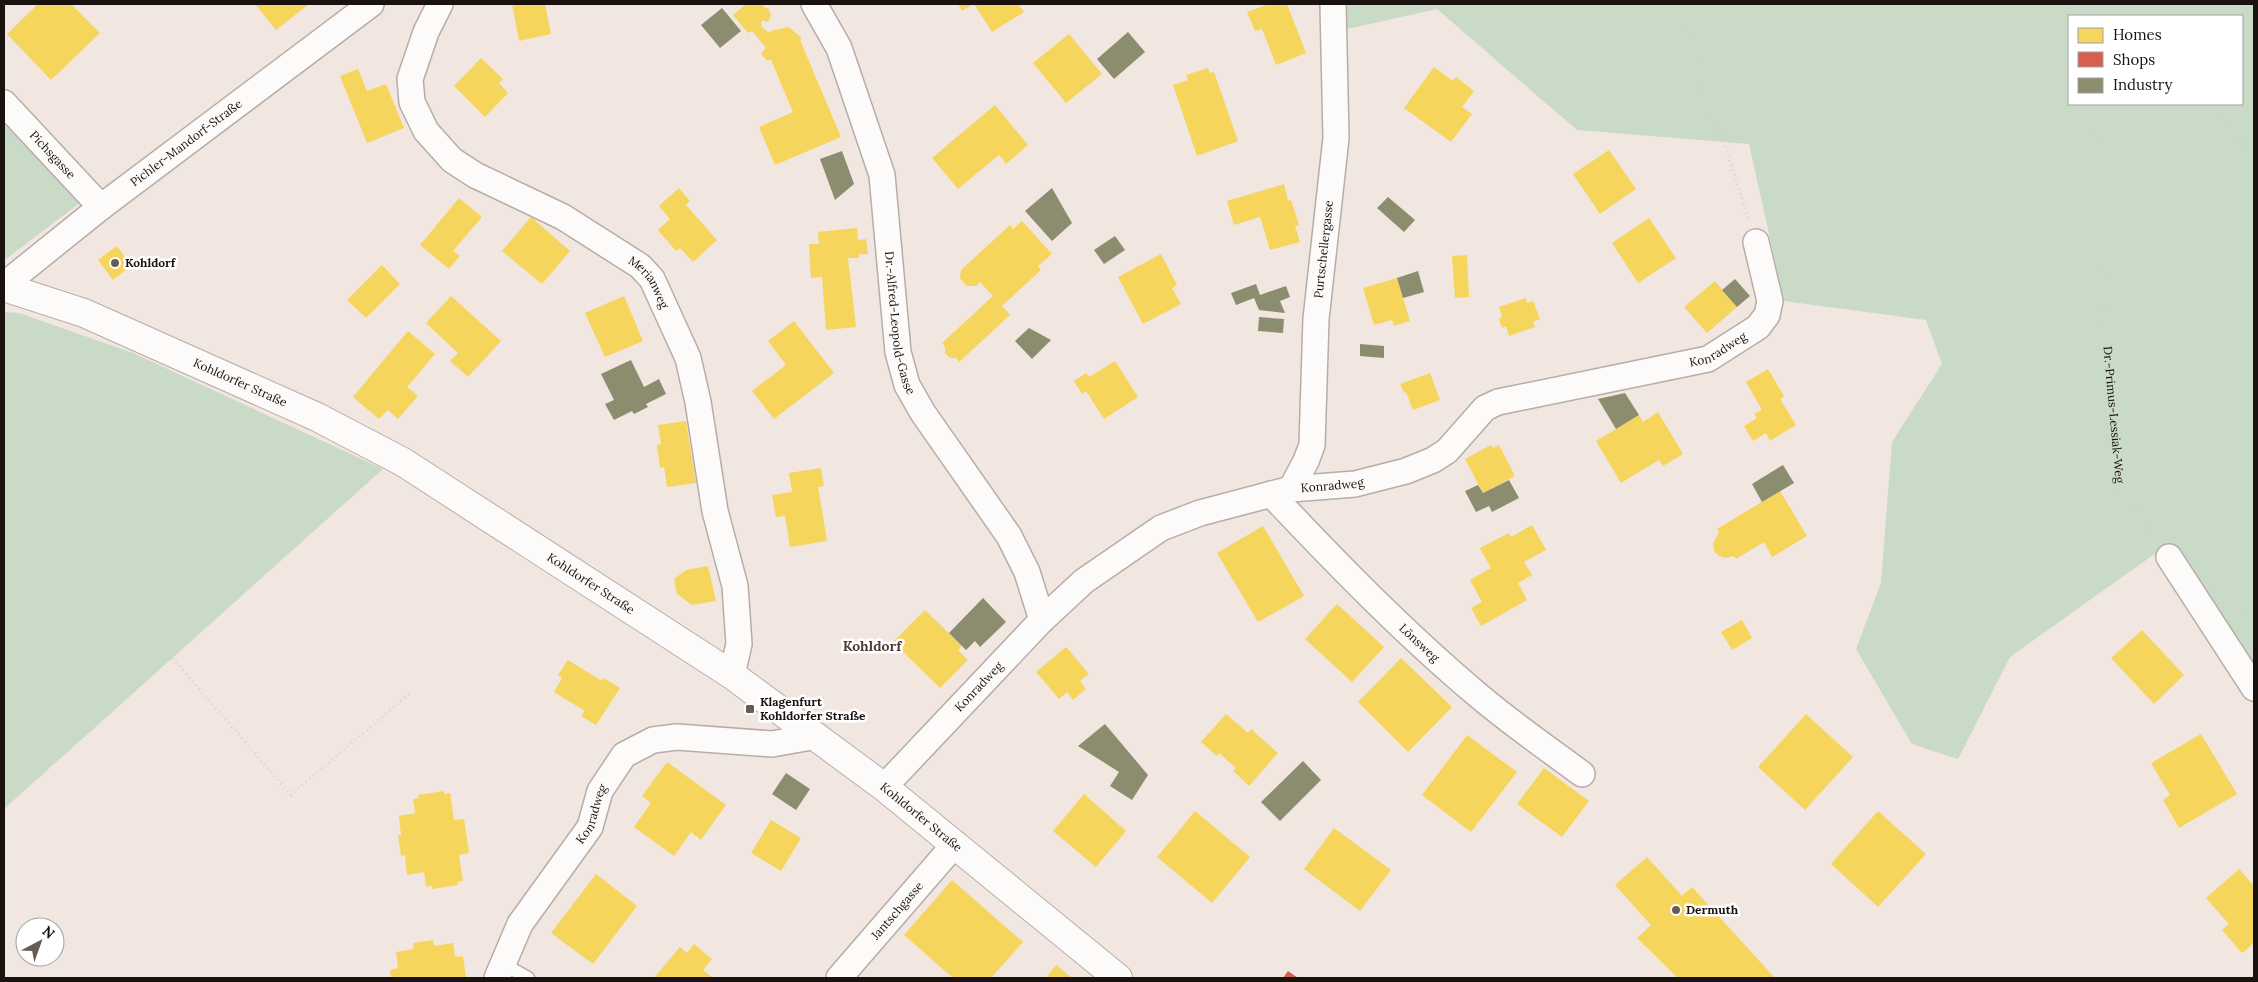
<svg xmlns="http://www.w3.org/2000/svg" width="2258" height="982" font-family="Lora,serif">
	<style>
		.green { fill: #c9dac6; fill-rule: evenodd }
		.homes { fill: #f6d55c }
		.shops { fill: #d6604d }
		.industry { fill: #8c8c6e }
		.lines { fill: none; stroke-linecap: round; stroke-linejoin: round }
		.lane-casing { stroke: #b6ada8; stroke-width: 15 }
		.street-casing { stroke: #b6ada8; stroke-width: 28 }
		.secondary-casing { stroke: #b6ada8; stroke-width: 30 }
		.path { stroke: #d7d3d2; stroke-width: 3; stroke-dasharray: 1 4; stroke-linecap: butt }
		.lane { stroke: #fdfbfa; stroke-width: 12 }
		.street { stroke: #fdfbfa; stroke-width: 25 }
		.secondary { stroke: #fdfbfa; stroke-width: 28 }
		.poi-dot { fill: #655c58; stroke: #fff; stroke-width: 2 }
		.labels { text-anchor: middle; stroke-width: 5; stroke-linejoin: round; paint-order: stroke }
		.street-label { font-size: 12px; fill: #19120f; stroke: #fff }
		.poi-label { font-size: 12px; font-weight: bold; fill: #19120f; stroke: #fff; text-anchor: start }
		.neighbourhood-label { font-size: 14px; font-weight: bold; fill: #4c3c35; stroke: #fff }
	</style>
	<rect width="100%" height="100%" fill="#f1e6e0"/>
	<!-- green -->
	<path class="green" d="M1345,4h909v671l-91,-127 -153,109 -52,102 -46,-15 -56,-95 25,-66 11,-141 50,-78 -16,-44 -142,-19 -35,-157 -172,-14 -140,-121 -90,20zM2069,16h173v88h-173z
		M4,124l77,78 -75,57h-2z
		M4,312l15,1 114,40 250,116 -379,340z"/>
	<!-- homes -->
	<path class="homes" d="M38,4h33l29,29 -49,47 -44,-46z
		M255,4h54l-33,26z
		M512,4h33l6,30 -32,7z
		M746,4h17l1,3 5,2 2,7 -3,6 -6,-2 -1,6 8,7 2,-2 18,-4 13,11 -2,2 41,97 -66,28 -16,-38 34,-15 -22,-52h-5l-5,-7 5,-5 -14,-17 -4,2 -15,-18z
		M958,4h15l-11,7z
		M974,4h44l6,8 -32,20z
		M1269,4h18l19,49 -30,12 -14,-36 -7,2 -8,-19z
		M1069,34l33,40 -36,29 -33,-40z
		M481,58l22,21 -4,4 9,10 -23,24 -31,-31z
		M1434,67l19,14 3,-4 18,14 -12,16 10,7 -21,28 -47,-34z
		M1208,68l2,5 4,-1 24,69 -41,15 -24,-71 15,-5 -2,-5z
		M358,69l9,22 19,-7 18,44 -37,15 -27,-67z
		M995,105l33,40 -22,19 -7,-9 -41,34 -26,-31z
		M1609,150l27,39 -36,25 -27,-40z
		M1284,184l4,17 3,-1 8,25 -4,1 5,16 -30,8 -10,-33 -26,8 -7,-24z
		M679,188l11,13 -4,4 31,35 -24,22 -13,-14 -4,3 -18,-21 12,-11 -11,-13z
		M459,198l23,19 -29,34 7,5 -11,13 -29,-24z
		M531,217l39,34 -28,33 -40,-33z
		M1649,218l27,40 -38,25 -26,-40z
		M1022,221l30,33 -14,12 3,4 -39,36 8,9 -51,47 -3,-4h-6l-5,-5v-6l-3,-4 51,-47 -13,-14 -4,4h-9l-7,-8 1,-8 49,-45 3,4z
		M857,228l1,12 8,-1 2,15h-9v4h-11l8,69 -30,3 -4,-53 -11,1 -2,-34h10l-1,-12z
		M117,246l14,20 -18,14 -15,-20z
		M1161,254l16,31 -5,3 9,16 -38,20 -25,-47z
		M1467,255l2,42 -14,1 -3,-42z
		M382,265l18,19 -34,34 -19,-18z
		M1397,278l13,43 -16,5 -2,-6 -18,5 -11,-37z
		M1715,281l22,26 -30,26 -23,-26z
		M451,296l50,45 -33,36 -18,-16 8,-8 -32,-30z
		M624,296l19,45 -38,16 -20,-44z
		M1526,298l1,5 6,-2 7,18 -7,3 2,5 -26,9 -3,-10 -4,2 -3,-9 3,-2 -3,-10z
		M794,321l40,52 -60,46 -22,-28 34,-26 -18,-24z
		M408,331l27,23 -28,33 11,9 -20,23 -10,-9 -9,9 -26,-22z
		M1115,361l23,36 -34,22 -18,-28 -4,3 -8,-13 12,-8 3,4z
		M1768,369l16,27 -4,3 16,26 -26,16 -4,-8 -13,8 -9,-15 13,-8 -3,-4 8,-4 -16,-28z
		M1430,373l10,27 -27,10 -7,-18 -2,1 -4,-9z
		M1658,412l25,42 -20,12 -4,-6 -38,23 -25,-42 43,-26 4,7z
		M686,421l10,62 -29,4 -3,-20 -4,1 -3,-23 4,-1 -3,-19z
		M1491,445l2,3 6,-3 16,31 -32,17 -18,-34z
		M821,468l3,18 -6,1 9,54 -37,6 -5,-31 -9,1 -4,-22 20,-3 -3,-19z
		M1780,491l27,45 -35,21 -8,-15 -28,17 -2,-3 -9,2 -6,-2 -5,-5 -1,-7 6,-12 -2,-3z
		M1532,525l14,25 -22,12 8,13 -14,8 9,17 -46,26 -10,-18 11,-6 -12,-22 21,-12 -11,-20 29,-15 2,4z
		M1263,526l41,70 -46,26 -41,-69z
		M708,566l8,35 -24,4 -15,-11 -3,-15 12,-9z
		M1337,604l47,43 -32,35 -47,-43z
		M925,610l37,36 -4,4 10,10 -28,28 -47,-46z
		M1742,620l10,18 -20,12 -11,-18z
		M2142,630l42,45 -30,29 -43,-46z
		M1066,647l23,27 -9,7 6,8 -13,11 -6,-8 -8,7 -23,-27z
		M1401,658l51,49 -44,45 -50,-50z
		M568,660l34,21 2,-3 16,10 -24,37 -15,-9 4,-5 -31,-19 8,-14 -4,-3z
		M1226,714l22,19 3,-4 27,24 -29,33 -16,-15 3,-3 -17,-15 -2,3 -16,-14z
		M1806,714l47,43 -48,53 -47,-43z
		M2201,734l36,60 -58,34 -16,-28 7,-5 -19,-32z
		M1467,735l50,37 -46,60 -49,-37z
		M667,762l59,43 -25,35 -10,-8 -17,24 -40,-29 17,-24 -9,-7z
		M1544,768l45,33 -27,36 -45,-33z
		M444,791v3l6,-1 4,27 10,-1 5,34 -10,2 4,26 -6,1 1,3 -26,4v-3l-6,1 -2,-15 -17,3 -2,-20 -4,1 -3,-21h3l-2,-19 16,-3 -2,-14 6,-1 -1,-3z
		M1084,794l42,37 -30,36 -43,-36z
		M1195,811l55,46 -38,46 -55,-46z
		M1878,811l48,43 -48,53 -47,-43z
		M771,820l30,18 -20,33 -30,-18z
		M1334,828l57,42 -31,41 -56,-42z
		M1647,857l35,39 10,-9 83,91h-97l-41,-40 14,-13 -36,-40z
		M2239,869l15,17v57l-12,10 -20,-23 7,-6 -23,-26z
		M596,874l41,32 -44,58 -42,-31z
		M952,880l71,62 -32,36h-38l-49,-43z
		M433,940l1,6 19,-3 2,14 8,-1 3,22h-75l-1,-8 8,-2 -2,-16 18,-3 -1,-6z
		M694,944l18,15 -9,11 10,8h-59l26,-31 7,6z
		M1056,965l16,13h-26z"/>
	<!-- shops -->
	<path class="shops" d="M1288,971l10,7h-15z"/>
	<!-- industry -->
	<path class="industry" d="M722,8l19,23 -21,17 -19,-23z
		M1128,32l17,20 -31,27 -17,-20z
		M842,151l12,33 -19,16 -15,-41z
		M1052,188l20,35 -20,18 -27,-30z
		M1388,197l27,23 -11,12 -27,-24z
		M1115,236l10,14 -21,14 -10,-14z
		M1418,271l6,21 -21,6 -6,-20z
		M1735,279l15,17 -13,11 -15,-17z
		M1256,284l4,11 26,-9 4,11 -10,4 5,12 -26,-3 -5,-12 -18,7 -5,-12z
		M1259,317l25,2 -1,14 -25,-2z
		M1029,328l22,12 -19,19 -17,-18z
		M1360,344l24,2v12l-24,-2z
		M631,360l13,27 15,-8 7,15 -20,10 2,3 -14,7 -2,-3 -18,9 -9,-16 9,-4 -13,-26z
		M1625,393l14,22 -23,14 -18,-30z
		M1783,465l11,18 -32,19 -10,-18z
		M1509,480l10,18 -27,14 -3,-6 -13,6 -11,-21 13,-6 5,8z
		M983,598l23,24 -26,25 -5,-6 -9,9 -17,-17z
		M1105,724l43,51 -16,25 -22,-14 9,-14 -41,-26z
		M1303,761l18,19 -41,41 -19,-19z
		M786,773l24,16 -14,21 -24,-16z"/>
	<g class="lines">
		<defs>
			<path id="lane" d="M503,964l25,14"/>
			<g id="street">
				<path id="s2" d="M440,4l-14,28 -16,47 2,23 14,29 26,29 23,15 88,42 77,49 12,13 36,79 10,44 17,109 20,75 4,58 -7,31"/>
				<path id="s3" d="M814,4l25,44 43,127 16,177 9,33 16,28 86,123 18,36 15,48"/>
				<path id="s4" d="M4,103l97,104"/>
				<path id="s5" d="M4,285l97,-78 270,-203"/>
				<path id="s6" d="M1291,489l15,-28 6,-16 4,-126 20,-181 -3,-134"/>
				<path id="s7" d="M1271,494c66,70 134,140 208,202 33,28 68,52 103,78"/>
				<path d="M2169,557l85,131"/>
				<path id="s8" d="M884,787l158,-167 42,-39 77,-53 39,-15 91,-24 64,-5 51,-13 27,-11 14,-9 38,-43 13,-6 210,-43 50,-32 9,-12 3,-14 -14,-59"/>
				<path id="s9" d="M497,978l23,-54 70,-97 10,-36 24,-36 29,-15 24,-3 95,7 45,-8"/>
				<path id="s10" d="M839,978l116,-134"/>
			</g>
			<g id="secondary">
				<path id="s11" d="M4,287l80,26 233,104 86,45 329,213 152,112 234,191"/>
			</g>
		</defs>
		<!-- lane casing -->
		<use href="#lane" class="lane-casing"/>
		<!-- street casing -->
		<use href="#street" class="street-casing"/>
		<!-- secondary casing -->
		<use href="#secondary" class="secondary-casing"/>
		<!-- path -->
		<g class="path">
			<path d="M1678,4l18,40 10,50 20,54 22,70"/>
			<path d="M2072,4l2,12"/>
			<path d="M2076,4l20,12"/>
			<path id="s1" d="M2089,104l9,56 6,148 16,178 35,50"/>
			<path d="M2204,104l50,49"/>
			<path d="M2238,613l12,-8 4,-8"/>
			<path d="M166,651l125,144 118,-101"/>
		</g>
		<!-- lane -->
		<use href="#lane" class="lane"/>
		<!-- street -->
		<use href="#street" class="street"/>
		<!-- secondary -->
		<use href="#secondary" class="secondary"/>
	</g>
	<!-- markers -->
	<g class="poi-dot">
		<circle cx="115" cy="263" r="5"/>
		<rect x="745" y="704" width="10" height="10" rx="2.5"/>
		<circle cx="1676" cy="910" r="5"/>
	</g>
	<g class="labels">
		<!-- street labels -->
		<g class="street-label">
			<text dy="4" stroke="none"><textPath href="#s5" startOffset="231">Pichler-Mandorf-Straße</textPath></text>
			<text dy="4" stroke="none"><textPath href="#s4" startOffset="71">Pichsgasse</textPath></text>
			<text dy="4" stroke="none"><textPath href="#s6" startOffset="245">Purtschellergasse</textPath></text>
			<text dy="4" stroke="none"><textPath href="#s2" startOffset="410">Merianweg</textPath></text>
			<text dy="4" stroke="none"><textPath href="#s3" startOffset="334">Dr.-Alfred-Leopold-Gasse</textPath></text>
			<text dy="4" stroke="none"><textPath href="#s8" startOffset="978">Konradweg</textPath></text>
			<text dy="4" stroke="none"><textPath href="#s11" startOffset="255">Kohldorfer Straße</textPath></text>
			<text dy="4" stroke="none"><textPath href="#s1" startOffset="312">Dr.-Primus-Lessiak-Weg</textPath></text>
			<text dy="4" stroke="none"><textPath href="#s8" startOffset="558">Konradweg</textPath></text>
			<text dy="4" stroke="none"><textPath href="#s11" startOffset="660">Kohldorfer Straße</textPath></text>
			<text dy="4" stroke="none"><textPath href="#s7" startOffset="210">Lönsweg</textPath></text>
			<text dy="4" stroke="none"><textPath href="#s8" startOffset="138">Konradweg</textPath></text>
			<text dy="4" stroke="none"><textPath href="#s9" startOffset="191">Konradweg</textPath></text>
			<text dy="4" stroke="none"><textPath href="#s11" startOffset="1065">Kohldorfer Straße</textPath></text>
			<text dy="4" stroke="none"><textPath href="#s10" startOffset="89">Jantschgasse</textPath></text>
		</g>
		<!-- poi labels -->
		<g class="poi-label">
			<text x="125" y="267">Kohldorf</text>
			<text x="760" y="706">Klagenfurt<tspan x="760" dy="14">Kohldorfer Straße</tspan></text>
			<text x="1686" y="914">Dermuth</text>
		</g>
		<!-- neighbourhood labels -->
		<g class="neighbourhood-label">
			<text x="872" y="651">Kohldorf</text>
		</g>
	</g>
	<!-- border -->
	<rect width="2258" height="982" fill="none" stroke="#19120f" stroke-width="10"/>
	<!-- legend -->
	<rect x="2068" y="15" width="175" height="90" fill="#ffffff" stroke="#a3a09f"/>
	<rect x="2078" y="28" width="25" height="15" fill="#f6d55c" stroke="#a3a09f"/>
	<text x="2113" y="40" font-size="15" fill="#19120f">Homes</text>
	<rect x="2078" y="52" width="25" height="15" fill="#d6604d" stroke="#a3a09f"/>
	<text x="2113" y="65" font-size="15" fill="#19120f">Shops</text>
	<rect x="2078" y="78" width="25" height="15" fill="#8c8c6e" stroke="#a3a09f"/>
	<text x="2113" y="90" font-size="15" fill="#19120f">Industry</text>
	<!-- north arrow -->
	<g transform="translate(40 942) rotate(41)"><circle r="24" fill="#ffffff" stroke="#a3a09f"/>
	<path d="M0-4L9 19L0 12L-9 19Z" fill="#655c58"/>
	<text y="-8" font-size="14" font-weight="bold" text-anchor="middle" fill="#19120f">N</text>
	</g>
</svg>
